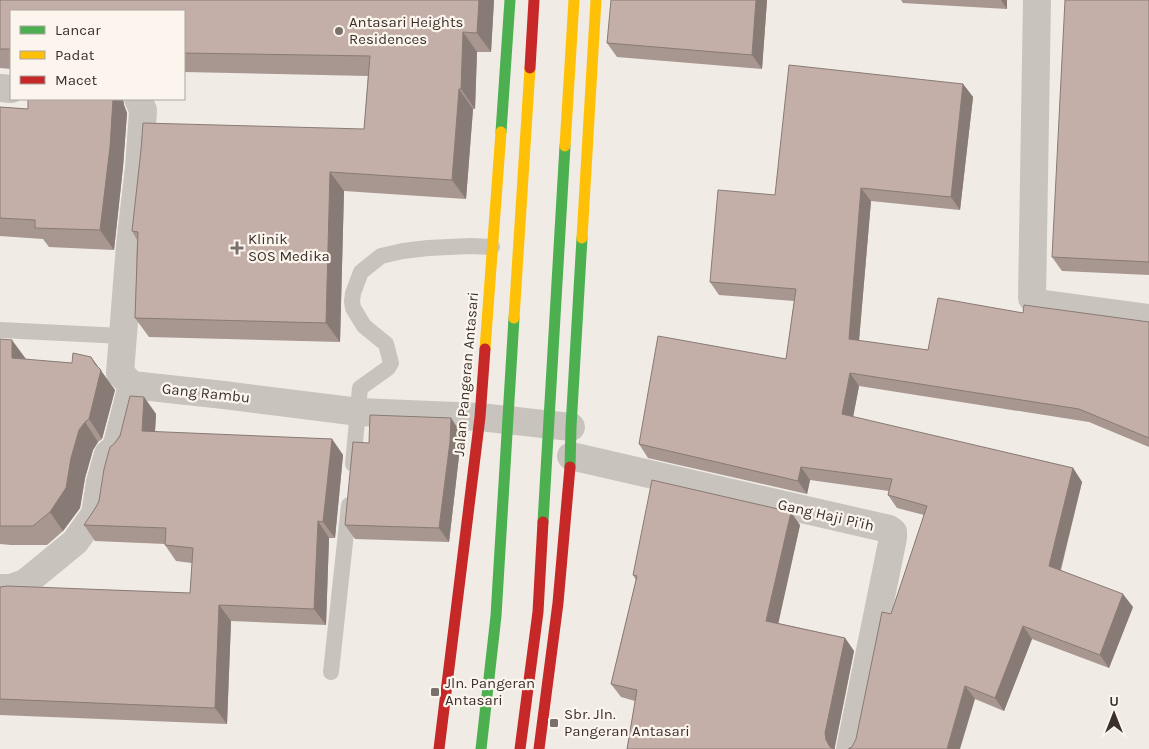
<svg xmlns="http://www.w3.org/2000/svg" width="1149" height="749" font-family="Karla,sans-serif">
	<style>
		.lines { fill: none; stroke-linecap: round; stroke-linejoin: round }
		.lane { stroke: #c9c3be; stroke-width: 16 }
		.street { stroke: #c9c3be; stroke-width: 28 }
		.fast { stroke: #4caf50; stroke-width: 11 }
		.slow { stroke: #ffc107; stroke-width: 11 }
		.jam { stroke: #c62828; stroke-width: 11 }
		.fast-bridge { stroke: #4caf50; stroke-width: 11 }
		.slow-bridge { stroke: #ffc107; stroke-width: 11 }
		.jam-bridge { stroke: #c62828; stroke-width: 11 }
		.wall { fill: #a89690 }
		.shaded-wall { fill: #887a75 }
		.building { fill: #c3afa7; stroke: #887a75 }
		.poi-dot { fill: #7a716c; stroke: #fbf5ee; stroke-width: 2 }
		.labels { text-anchor: middle; stroke-width: 4.5; stroke-linejoin: round; paint-order: stroke }
		.poi-label { font-size: 15px; fill: #3b302b; stroke: #fbf5ee; text-anchor: start }
		.street-label { font-size: 15px; fill: #3b302b; stroke: #fbf5ee }
	</style>
	<rect width="100%" height="100%" fill="#f0ebe5"/>
	<g class="lines">
		<!-- lane -->
		<path class="lane" d="M0,330l123,6
			M353,464l7,-76 28,-20 3,-5 -5,-19 -22,-18 -11,-18 -1,-7 1,-8 8,-21 20,-16 22,-5 25,-3 42,-2 22,1
			M331,672l18,-167"/>
		<!-- street -->
		<path class="street" d="M1037,0l-5,298 4,5 113,15
			M0,88l11,1
			M138,99l5,11 -4,58 -9,77 -10,128 12,12 92,10 135,17 121,5 91,10
			M571,456l318,73 4,3v6l-43,211
			M0,588h11l14,-5 50,-41 20,-28 5,-32 8,-28 8,-6 16,-63"/>
		<!-- fast -->
		<path class="fast" d="M501,132l9,-132
			M570,467l1,-40 11,-189"/>
		<!-- slow -->
		<path class="slow" d="M582,238l14,-238
			M485,349l16,-217"/>
		<!-- jam -->
		<path class="jam" d="M439,749l41,-332 5,-68
			M539,749l19,-146 12,-136"/>
		<!-- fast-bridge -->
		<path class="fast-bridge" d="M543,522l22,-376
			M481,749l15,-133 18,-298"/>
		<!-- slow-bridge -->
		<path class="slow-bridge" d="M565,146l9,-146
			M514,318l16,-250"/>
		<!-- jam-bridge -->
		<path class="jam-bridge" d="M530,68l4,-68
			M520,749l18,-137 5,-90"/>
	</g>
	<!-- wall -->
	<path class="wall" d="M0,0h494l-3,52h-14l-2,57h-2l-7,90 -122,-8 -4,151 -191,-5 -14,-19 2,-78 -5,-9 232,-102 4,-53 -184,-4v-61h-173v58l-11,-1z
		M767,0l-5,69 -145,-12 -10,-14z
		M901,0h106v9l-104,-6z
		M1149,0v275l-87,-4 -10,-14z
		M963,84l10,13 -13,113 -89,-9 -12,140 69,9 95,-37 126,9v125l-60,-25 -230,-36 -6,31 220,51 9,14 -21,88 72,37 -24,61 -77,-29 -28,72 -29,-12 -123,48 4,-8 35,-125 33,-99 -27,-7 -9,-13 1,-4 -79,-11 -3,14 -159,-36 -9,-14 147,-85 8,-58 -75,-6 -9,-13 65,-87z
		M28,99h95l1,6 3,8 -4,54 -9,83 -65,-3 -6,-8 -43,-3v-129l28,2z
		M0,339l26,21 46,3 19,-6 24,33 -13,49 -4,3 -5,8 -8,28 -5,30 -17,23 -16,14h-36l-11,-1z
		M144,397l12,17 -1,18 177,7 11,16 -8,83h-6l-3,87 -95,-4 -4,103 -227,-9v-128l190,6 2,-30 -16,-2 -11,-16v-1l-70,-3 -11,-16 12,-18 3,-6 15,-57z
		M451,418l9,14 -1,24 -10,86 -94,-3 -10,-14 24,-82z
		M800,525l-22,98 67,15 9,13 -19,95v3h-208l8,-48 -14,-4 -10,-13 25,-104 -3,-5z"/>
	<!-- shaded-wall -->
	<path class="shaded-wall" d="M479,0h15l-3,52 -14,-19z
		M756,0h11l-5,69 -10,-14z
		M1001,0h6v9z
		M463,32l14,20 -2,57 -14,-20z
		M963,84l10,13 -13,113 -9,-13z
		M459,89l14,20 -7,90 -14,-19z
		M113,99h10l1,6 3,8 -4,54 -9,83 -14,-20z
		M330,172l14,19 -4,151 -14,-19z
		M861,188l10,13 -13,151 -9,-13z
		M12,340l14,19 -14,-1z
		M91,357l24,33 -13,49 -13,-20 6,-55z
		M850,373l9,13 -8,42 -9,-14z
		M144,397l12,17 -2,34 -12,-17z
		M451,418l9,14 -1,24 -10,86 -10,-14z
		M85,422l13,20 -5,8 -8,28 -5,30 -17,23 -13,-19 21,-54 8,-28z
		M332,439l11,16 -8,83 -12,-16z
		M801,467l9,13 -3,14 -9,-13z
		M1073,468l9,14 -24,97 -9,-13z
		M791,512l9,13 -24,109 -10,-13z
		M318,521l11,17 -3,87 -12,-16z
		M1123,594l10,13 -24,61 -9,-13z
		M219,605l12,16 -4,103 -12,-16z
		M1023,626l9,13 -28,72 -9,-13z
		M845,638l9,13 -19,95v3h-4l-5,-9 -1,-7z
		M965,686l10,13 -15,50h-13z"/>
	<!-- building -->
	<path class="building" d="M0,0h479l-2,33 -14,-1 -2,57h-2l-7,91 -122,-8 -4,151 -191,-5 3,-86 -6,-1 9,-81 2,-27 221,6 6,-73 -186,-3v-42h-173v38h-11z
		M611,0h145l-4,55 -145,-12z
		M1065,0h84v262l-97,-5z
		M789,65l174,19 -12,113 -90,-9 -12,151 79,11 10,-52 85,15 1,-8 125,17v116l-70,-29 -229,-36 -8,41 231,54 -24,98 74,28 -23,61 -77,-29 -28,72 -30,-12 -18,63h-99l4,-2 4,-8 26,-127 9,2 36,-108 -39,-11 4,-16 -91,-12 -3,14 -159,-37 19,-108 128,23 10,-70 -86,-7 8,-92 57,5z
		M28,99h85l-3,48 -10,83 -65,-2v-8l-35,-2v-111l28,2z
		M0,339l12,1v18l60,5 1,-10 18,4 4,7 6,6 -12,49 -4,3 -6,8 -8,28 -5,30 -16,24 -17,14h-33z
		M130,396l14,1 -2,34 190,8 -9,83 -5,-1 -4,88 -95,-4 -4,103 -215,-9v-112l7,-1 183,7 3,-45 -28,-3 1,-17 -82,-3 12,-18 3,-6 5,-32 6,-22 4,-3 6,-8z
		M370,415l81,3 -1,24 -11,86 -94,-3 8,-83 16,1z
		M652,480l139,32 -25,109 79,17 -20,95 1,7 4,7 4,2h-207l10,-59 -26,-6 26,-108 -4,-1z"/>
	<!-- markers -->
	<g class="poi-dot">
		<circle cx="339" cy="31" r="5"/>
		<path d="M234.5 240.5h5v5h5v5h-5v5h-5v-5h-5v-5h5z"/>
		<rect x="430" y="687" width="10" height="10" rx="2.5"/>
		<rect x="549" y="718" width="10" height="10" rx="2.5"/>
	</g>
	<g class="labels">
		<!-- poi labels -->
		<g class="poi-label">
			<text x="349" y="27">Antasari Heights<tspan x="349" dy="17">Residences</tspan></text>
			<text x="248" y="244">Klinik<tspan x="248" dy="17">SOS Medika</tspan></text>
			<text x="445" y="688">Jln. Pangeran<tspan x="445" dy="17">Antasari</tspan></text>
			<text x="564" y="719">Sbr. Jln.<tspan x="564" dy="17">Pangeran Antasari</tspan></text>
		</g>
		<!-- street labels -->
		<g class="street-label">
			<text transform="translate(466 374) rotate(-85)" y="5">Jalan Pangeran Antasari</text>
			<text transform="translate(206 393) rotate(6)" y="5">Gang Rambu</text>
			<text transform="translate(826 515) rotate(13)" y="5">Gang Haji Pi'ih</text>
		</g>
	</g>
	<!-- legend -->
	<rect x="10" y="10" width="175" height="90" fill="#fbf5ee" stroke="#aea6a0"/>
	<rect x="20" y="26" width="25" height="8" fill="#4caf50" stroke="#aea6a0"/>
	<text x="55" y="35" font-size="15" fill="#3b302b">Lancar</text>
	<rect x="20" y="51" width="25" height="8" fill="#ffc107" stroke="#aea6a0"/>
	<text x="55" y="60" font-size="15" fill="#3b302b">Padat</text>
	<rect x="20" y="76" width="25" height="8" fill="#c62828" stroke="#aea6a0"/>
	<text x="55" y="85" font-size="15" fill="#3b302b">Macet</text>
	<!-- north arrow -->
	<g transform="translate(1114 714)" stroke="#fbf5ee" stroke-width="4" paint-order="stroke">
	<path d="M0-4L9 19L0 12L-9 19Z" fill="#3b302b"/>
	<text y="-8" font-size="14" font-weight="bold" text-anchor="middle" fill="#3b302b">U</text>
	</g>
</svg>
